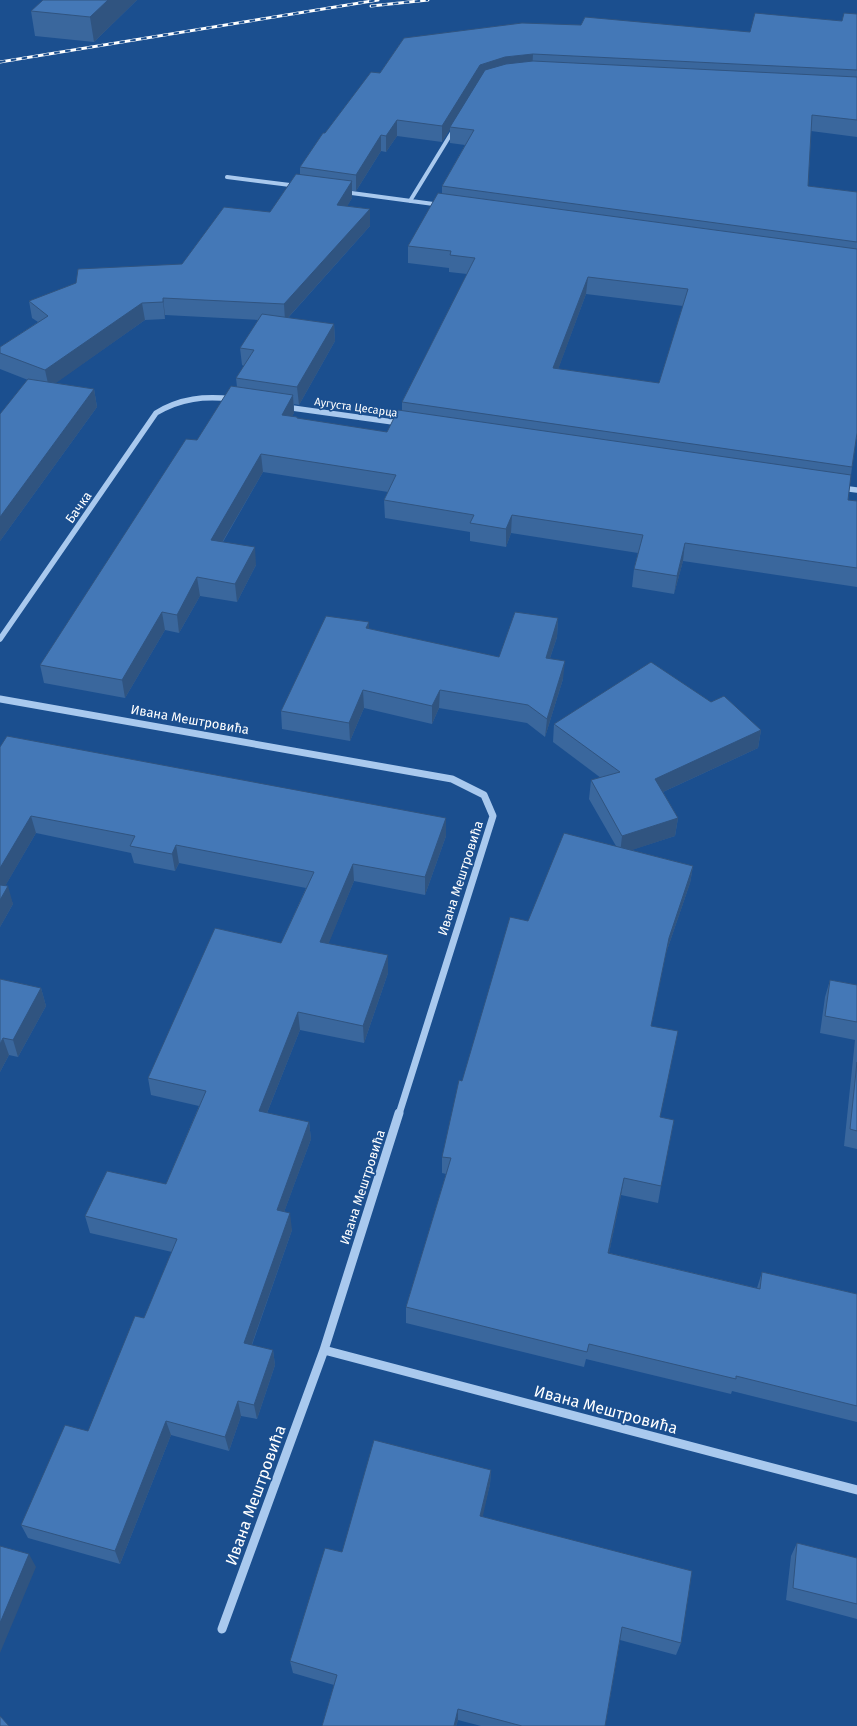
<svg xmlns="http://www.w3.org/2000/svg" width="857" height="1726" font-family="'Fira Sans',sans-serif">
	<style>
		.lines { fill: none; stroke-linecap: round; stroke-linejoin: round }
		.minor-far3 { stroke: #a9c9ee; stroke-width: 4 }
		.minor-far2 { stroke: #a9c9ee; stroke-width: 5.5 }
		.minor-far1 { stroke: #a9c9ee; stroke-width: 7 }
		.minor { stroke: #a9c9ee; stroke-width: 9 }
		.rail-casing { stroke: #fff; stroke-width: 3 }
		.rail { stroke: #1b4f8f; stroke-width: 2; stroke-dasharray: 5.5; stroke-linecap: butt }
		.wall { fill: #3a679d; fill-rule: evenodd }
		.shaded-wall { fill: #305480 }
		.building { fill: #4478b7; stroke: #305480; fill-rule: evenodd }
		.labels { text-anchor: middle; stroke-width: 3.5; stroke-linejoin: round; paint-order: stroke }
		.far-street-label { font-size: 11px; fill: #fff; stroke: #1b4f8f }
		.street-label { font-size: 13px; fill: #fff; stroke: #1b4f8f }
		.near-street-label { font-size: 16px; fill: #fff; stroke: #1b4f8f }
	</style>
	<rect width="100%" height="100%" fill="#1b4f8f"/>
	<g class="lines">
		<!-- minor-far3 -->
		<path class="minor-far3" d="M227,177l71,9
			M344,192l97,13
			M410,201l44,-72"/>
		<!-- minor-far2 -->
		<path class="minor-far2" d="M285,407l115,16
			M841,488l16,2
			M0,639l156,-226c25,-15 48,-17 77,-14"/>
		<!-- minor-far1 -->
		<path class="minor-far1" d="M0,699l452,80 32,16 9,21 -94,298"/>
		<!-- minor -->
		<path class="minor" d="M324,1350l533,140
			M222,1629l102,-279 75,-237"/>
		<defs>
			<path id="rail" d="M371,6l57,-6
				M0,62l378,-62"/>
		</defs>
		<!-- rail casing -->
		<use href="#rail" class="rail-casing"/>
		<!-- rail -->
		<use href="#rail" class="rail"/>
	</g>
	<!-- wall -->
	<path class="wall" d="M137,0l-43,42 -59,-6 -4,-25z
		M857,14v123l-46,-6 -3,55 49,6v242l-5,33 -1,8 -3,25 9,1v86l-174,-26 -9,33 -42,-7 2,-18 4,-16 -127,-20 -5,14 -36,-6v-9l-85,-14 -1,-18 4,-8 -125,-20 -40,70 33,23 -19,37 -37,-6 -21,37 -14,-3 -40,68 -81,-15 -4,-18 157,-225 40,-53 -1,-9 8,-12 -2,-1 -2,-17 19,-28 -94,-5v4l-20,1 -90,63 39,6 3,18 -97,134v-127l28,-34 -28,-11v-22l38,-25 -6,-4 -3,-17 153,-37 88,-52 30,-38v-7l25,-34 55,-60 24,-35 346,-6 92,-11zM450,129v14l15,2 -23,41v7l-34,53v17l41,5v4l18,2 -65,128v9l-15,21 -89,-13 -1,-2 -5,-1 2,-3v-9l5,1 36,-64 -1,-17 -46,-6 82,-92v-17l-23,-3 5,-8v-7h4l25,-40 5,1 11,-16 45,6zM586,294l97,12 -24,77 -101,-14z
		M558,618l-1,19 -7,21 13,21 -18,58 -18,-14 -88,-15 -7,16 -68,-16 -14,33 -68,-12 -1,-18 88,-89v7l130,28z
		M711,702l50,28 -3,18 -95,44 15,26 -3,18 -44,14 62,16 -3,17 -25,73 -14,70 9,91 1,69 -3,17 -37,-8 -12,58 148,35 5,-16 95,22v128l-125,-31 -1,3 -145,-35 -2,8 -178,-44v-16l40,-133 -4,-1v-16l20,-76 66,-160 88,-75 -27,-47 2,-19 10,-2 -48,-36 1,-18z
		M0,747l446,89 -21,59 -71,-14 -26,63 60,29 -24,70 -64,-13 -33,83 42,9 2,17 -27,73 8,18 -40,115 21,5 2,15 -18,54 -16,-3 -12,35 -58,-16 -51,129 -92,-26 -7,-13 67,-94 56,-113 28,-66 -82,-19 -5,-17 81,-32 33,-78 -48,-11 -3,-17 133,-135 25,-55 -127,-25 -4,8 -41,-8 -3,-10 -95,-20 -31,53 8,18 -13,23z
		M0,979l41,9 5,18 -28,51 -9,-2 -9,17z
		M830,980l27,5v164l-13,-3 11,-106 -35,-7 5,-36z
		M491,1470l-1,14 -8,32 199,127 -5,12 -56,-15 -15,86h-124l-23,-6 -2,6h-134l12,-41 -41,-12 -3,-12 52,-109z
		M797,1543l60,15v61l-71,-19 5,-44z"/>
	<!-- shaded-wall -->
	<path class="shaded-wall" d="M108,0h29l-43,42 -4,-25z
		M533,54l-1,16 -82,57v2l-8,13v-16l38,-61 25,-8z
		M397,120v16l-11,16v-16z
		M381,135v16l-25,40v-16z
		M352,181v17l-14,24 -1,-17z
		M370,209v17l-85,95 -1,-17z
		M588,277l-2,17 -34,92 1,-18z
		M163,298l2,17v4l-2,-17z
		M142,303l3,17 -96,68 -4,-18z
		M334,324l1,17 -36,64 -2,-18z
		M94,389l3,18 -97,134v-24z
		M293,395l1,18 -11,19 -1,-17z
		M261,454l2,18 -50,86 -2,-18z
		M512,515l-1,18 -5,14v-18z
		M685,543l-2,18 -9,33 3,-18z
		M255,547l1,18 -19,37 -2,-18z
		M197,577l3,19 -21,37 -2,-18z
		M162,612l3,18 -40,68 -3,-18z
		M558,618l-1,19 -13,39 2,-18z
		M369,622v19l-3,-13z
		M565,661l-2,18 -18,58 2,-18z
		M363,690l1,18 -14,33 -1,-18z
		M440,690l-1,18 -7,16v-18z
		M761,730l-3,18 -106,49 3,-18z
		M31,816l5,17 -36,62v-27z
		M446,818v18l-21,59v-18z
		M678,818l-3,18 -55,18 2,-18z
		M176,845l3,18 -4,8 -3,-17z
		M353,864l1,17 -32,79 -2,-18z
		M693,866l-3,17 -25,73 -17,87 21,-105z
		M8,886l5,18 -13,23v-27z
		M388,955v18l-24,70 -1,-17z
		M41,988l5,18 -28,51 -5,-17z
		M298,1012l2,18 -39,98 -2,-17z
		M3,1038l6,17 -9,17v-28z
		M309,1122l2,17 -32,87 -2,-16z
		M624,1178l-3,17 -15,73 2,-15z
		M290,1213l2,17 -45,128 -3,-15z
		M273,1350l2,15 -18,54 -3,-14z
		M238,1401l3,15 -12,35 -4,-14z
		M166,1421l5,14 -51,129 -5,-13z
		M491,1470l-1,14 -10,45v-13z
		M29,1554l7,13 -36,86v-30z
		M458,1709v11l-2,6h-2z"/>
	<!-- building -->
	<path class="building" d="M43,0h65l-18,17 -59,-6z
		M755,13l87,8 2,-8 13,1v56l-324,-16 -28,3 -25,8 -38,61 -45,-6 -11,16 -5,-1 -25,40 -56,-8 23,-34h2l46,-61 9,1 24,-35 118,-15 59,2 4,-8 165,15z
		M533,61l324,16v43l-45,-5 -4,71 49,6v50l-415,-56 32,-56 -24,-3 35,-57 21,-6z
		M296,174l56,7 -15,24 33,4 -86,95 -121,-6v4l-21,1 -97,67 -45,-17v-6l48,-31 -19,-15 47,-18 2,-14 104,-5 42,-57 46,5z
		M438,193l419,56v184l-5,34 -450,-65 73,-144 -25,-3 1,-4 -43,-5zM588,277l100,12 -29,94 -106,-15z
		M262,314l72,10 -37,63 -61,-9 18,-28 -14,-2z
		M28,379l66,10 -94,128v-103z
		M231,386l62,9 -11,20 15,2v1l90,14 11,-22 453,65 -3,25 9,1v67l-172,-25 -8,33 -43,-7 9,-34 -131,-20 -6,14 -36,-6 4,-8 -90,-15 12,-25 -135,-21 -50,86 44,7 -20,37 -38,-7 -20,38 -15,-3 -40,68 -82,-15 146,-226 11,1z
		M515,612l43,6 -12,40 19,3 -18,58 -19,-14 -88,-15 -8,16 -69,-16 -14,33 -68,-12 45,-95 43,6 -3,6 133,29z
		M651,662l60,40 13,-6 37,34 -106,49 23,39 -56,18 -31,-56 29,-8 -66,-48z
		M7,736l439,82 -21,59 -72,-13 -33,78 68,13 -25,71 -65,-14 -39,99 50,11 -32,88 13,3 -46,130 29,7 -19,55 -16,-4 -13,36 -59,-16 -51,130 -94,-26 44,-100 23,6 47,-115 9,2 33,-79 -92,-23 22,-45 59,13 40,-93 -58,-13 67,-150 66,15 33,-71 -138,-27 -4,9 -42,-8 5,-10 -104,-20 -31,52v-121z
		M564,833l129,33 -24,72 -18,88 27,5 -18,86 14,3 -13,66 -37,-8 -16,75 152,36 2,-17 95,22v112l-121,-30v3l-147,-35 -2,8 -181,-45 45,-149 -9,-1 17,-77 3,1 48,-164 18,4z
		M0,885l8,1 -8,14z
		M0,979l41,9 -28,52 -10,-2 -3,6z
		M830,980l27,5v37l-32,-6z
		M857,1062v69l-7,-2z
		M374,1440l117,30 -11,46 212,55 -11,72 -59,-16 -17,99h-83l-64,-17 -4,17h-132l15,-51 -47,-14 35,-113 17,4z
		M797,1543l60,15v46l-64,-16z
		M0,1546l29,8 -29,69z
		M0,1716l9,10h-9z"/>
	<g class="labels">
		<!-- far-street labels -->
		<g class="far-street-label">
			<text transform="translate(356 407) rotate(8)" y="4">Аугуста Цесарца</text>
		</g>
		<!-- street labels -->
		<g class="street-label">
			<text transform="translate(78 507) rotate(-55)" y="5">Бачка</text>
			<text transform="translate(190 719) rotate(10)" y="5">Ивана Мештровића</text>
			<text transform="translate(460 878) rotate(-72)" y="5">Ивана Мештровића</text>
			<text transform="translate(362 1187) rotate(-72)" y="5">Ивана Мештровића</text>
		</g>
		<!-- near-street labels -->
		<g class="near-street-label">
			<text transform="translate(606 1409) rotate(15)" y="6">Ивана Мештровића</text>
			<text transform="translate(255 1495) rotate(-70)" y="6">Ивана Мештровића</text>
		</g>
	</g>
</svg>
